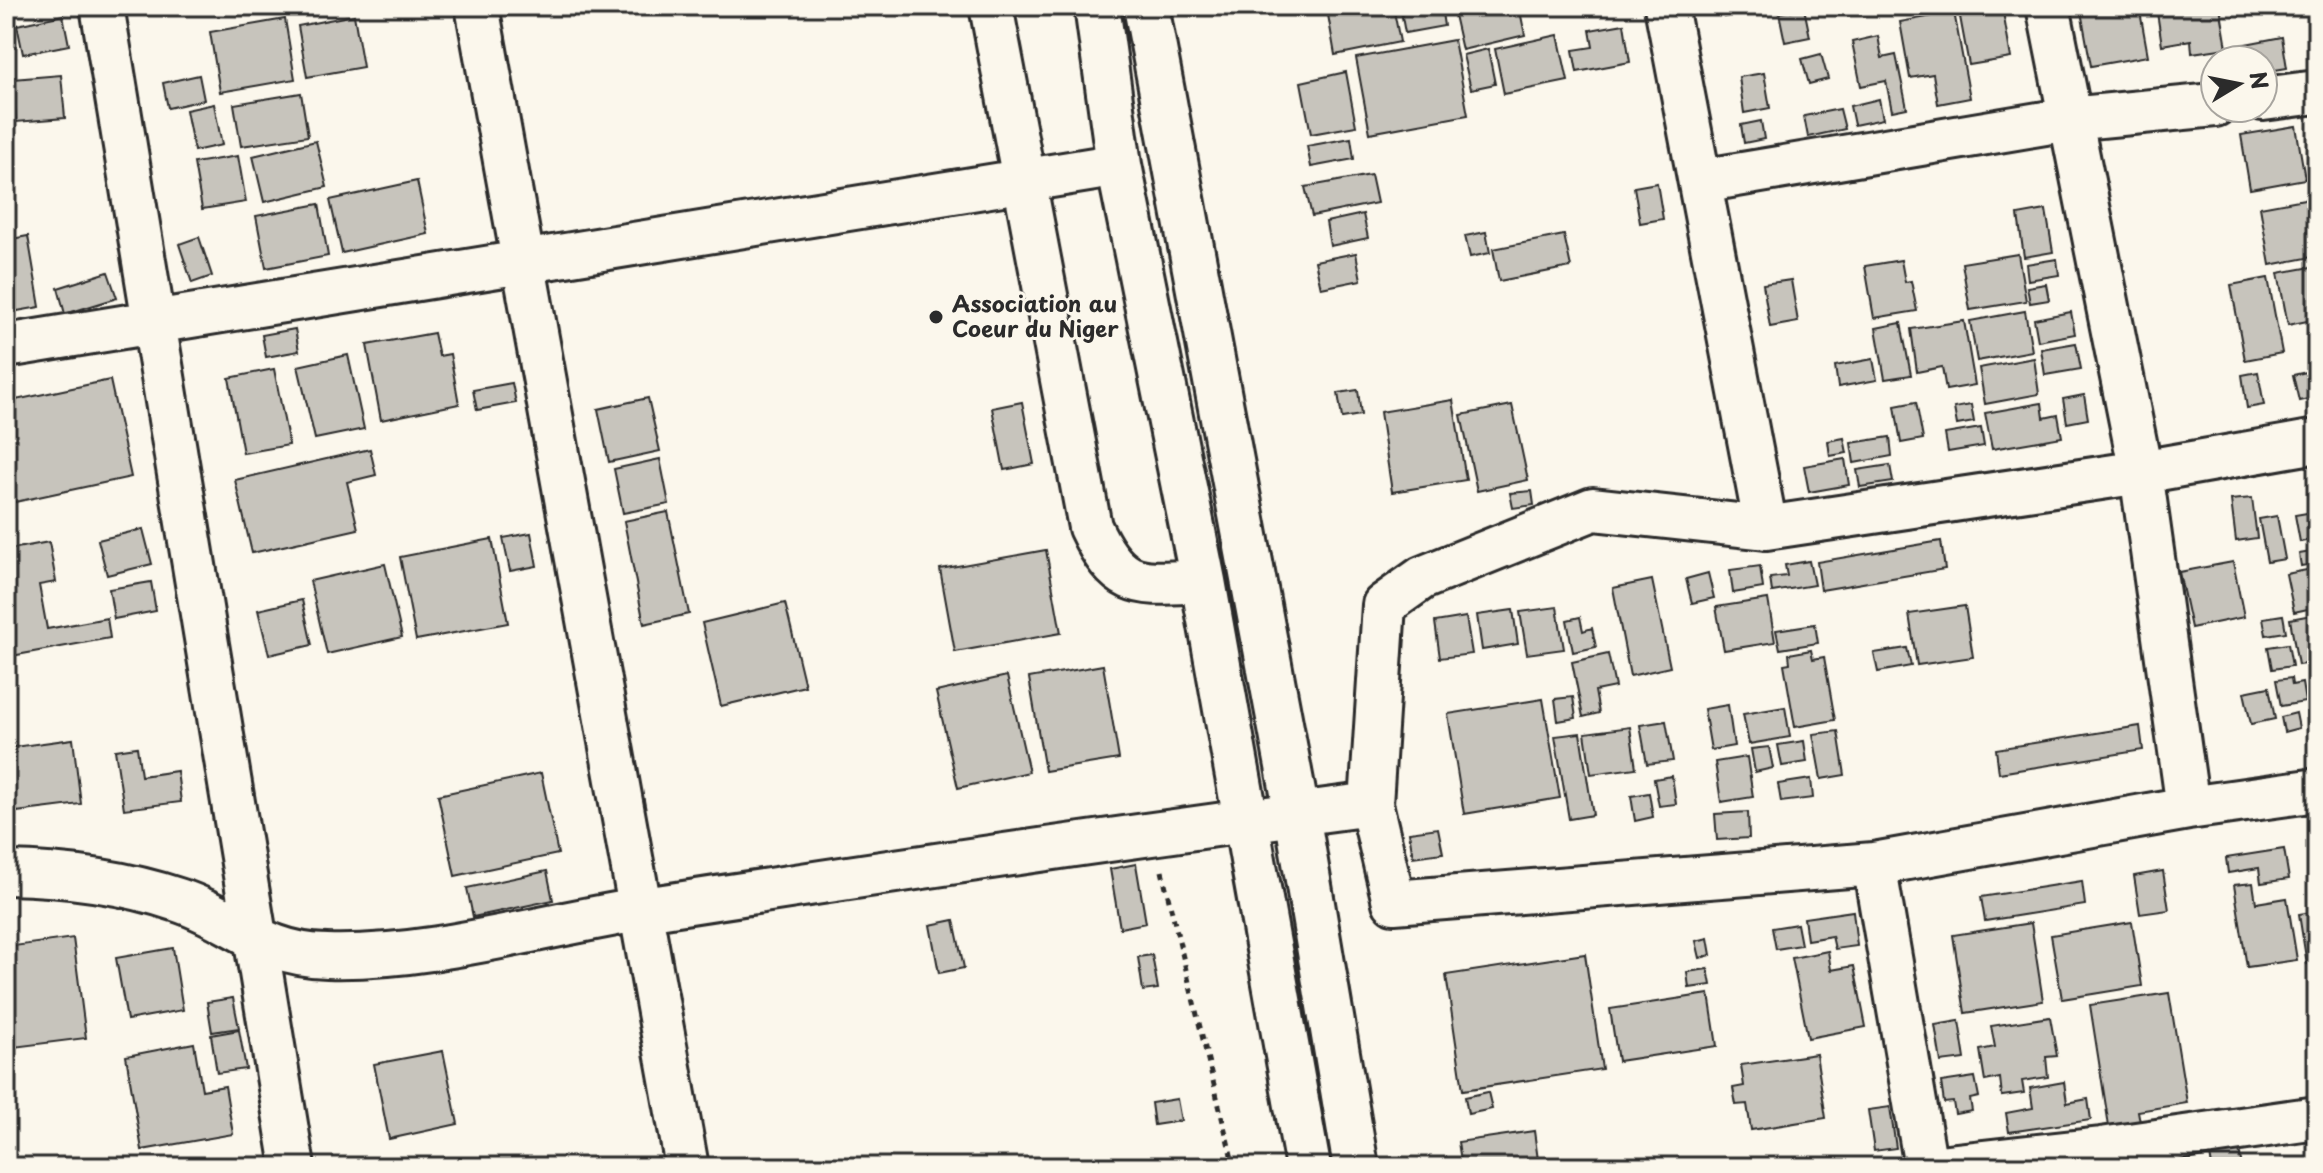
<svg xmlns="http://www.w3.org/2000/svg" width="2323" height="1173" font-family="'Playpen Sans',sans-serif">
	<style>
		.building { fill: #c7c4bc; stroke: #2b2b2b; stroke-width: 2 }
		.lines { fill: none; stroke-linecap: round; stroke-linejoin: round }
		.minor-casing { stroke: #2b2b2b; stroke-width: 48 }
		.trunk-casing { stroke: #2b2b2b; stroke-width: 50 }
		.path { stroke: #2b2b2b; stroke-width: 5; stroke-dasharray: 6 6; stroke-linecap: butt }
		.minor { stroke: #fbf7ec; stroke-width: 42 }
		.trunk { stroke: #fbf7ec; stroke-width: 44 }
		.poi-dot { fill: #2b2b2b; stroke: #fbf7ec; stroke-width: 3 }
		.labels { text-anchor: middle; stroke-width: 6; stroke-linejoin: round; paint-order: stroke }
		.poi-label { font-size: 22px; font-weight: bold; fill: #2b2b2b; stroke: #fbf7ec; text-anchor: start }
	</style>
	<rect width="100%" height="100%" fill="#fbf7ec"/>
	<filter id="ink" filterUnits="userSpaceOnUse"><feTurbulence type="fractalNoise" baseFrequency=".0125" numOctaves="2"/><feDisplacementMap in="SourceGraphic" scale="16" xChannelSelector="R" yChannelSelector="G"/><feConvolveMatrix kernelMatrix="1 2 1 2 8 2 1 2 1" color-interpolation-filters="sRGB"/></filter>
	<g filter="url(#ink)">
		<!-- building -->
		<path class="building" d="M1344,6h49l7,36 -65,13 -8,-46z
			M1400,6h41l3,20 -39,7z
			M1495,6h24l6,29 -63,15 -8,-35z
			M1721,6h23l1,6 -21,5z
			M1958,6h44l9,52 -42,7z
			M2080,6h59l9,50 -57,10z
			M2156,6h64l7,42 -35,5 -1,-13 -29,5z
			M1804,8l6,29 -25,5 -6,-29z
			M1954,12l16,86 -32,6 -5,-30 -23,4 -10,-56z
			M63,15l6,30 -46,9 -6,-29z
			M354,15l9,52 -56,10 -9,-51z
			M285,19l10,60 -75,13 -10,-60z
			M1624,24l6,38 -53,10 -4,-22 20,-3 -3,-17z
			M1558,35l10,46 -64,13 -9,-45z
			M1878,36l4,22 14,-3 11,53 -15,3 -6,-30 -25,5 -9,-44z
			M2282,37l5,31 -24,4v-12h-26l-2,-14z
			M1454,40l14,75 -98,18 -14,-75z
			M1488,49l7,35 -24,5 -8,-34z
			M1821,54l7,25 -19,5 -7,-25z
			M1346,72l10,54 -45,8 -10,-52z
			M1764,73l6,35 -26,5 -5,-36z
			M61,75l4,43 -49,4 -3,-43z
			M199,75l5,25 -36,8 -5,-25z
			M301,93l7,43 -67,10 -7,-42z
			M1879,99l4,20 -29,6 -4,-19z
			M214,104l8,41 -28,6 -8,-41z
			M1840,109l5,20 -37,8 -4,-21z
			M1761,121l3,18 -20,4 -3,-18z
			M2296,126l9,53 -55,10 -9,-54z
			M1351,138l3,21 -43,8 -4,-21z
			M316,141l11,46 -63,15 -11,-46z
			M238,156l8,46 -44,7 -8,-46z
			M1371,175l6,28 -65,13 -7,-29z
			M417,181l11,53 -86,19 -12,-53z
			M1657,183l6,36 -23,4 -6,-36z
			M2310,198l7,58 -47,9 -10,-58z
			M319,204l9,52 -62,12 -10,-52z
			M2046,210l7,42 -29,5 -6,-42z
			M1363,214l5,24 -38,8 -4,-24z
			M1486,232l4,21 -20,4 -5,-21z
			M1564,235l7,32 -72,14 -6,-32z
			M28,236l12,71 -34,6v-73z
			M199,237l13,39 -20,7 -13,-39z
			M1356,253l5,27 -40,8 -6,-27z
			M2018,254l8,47 -56,9 -8,-47z
			M2057,259l2,16 -31,5 -2,-16z
			M1901,260l4,22 6,-1 6,30 -43,7 -9,-52z
			M2317,266v53l-29,6 -10,-52z
			M108,272l9,26 -52,16 -7,-26z
			M2268,278l14,75 -37,7 -14,-75z
			M1791,280l7,42 -28,5 -7,-43z
			M2046,284l3,16 -19,3 -3,-16z
			M2025,311l7,40 -55,10 -7,-40z
			M2071,312l4,22 -37,7 -4,-22z
			M1964,321l11,64 -29,5 -4,-23 -25,5 -6,-43z
			M1901,323l10,52 -26,4 -9,-51z
			M295,329l4,22 -33,6 -4,-22z
			M434,333l5,23 11,-2 9,50 -78,16 -14,-75z
			M2076,343l5,26 -36,6 -4,-26z
			M348,355l16,74 -49,10 -17,-73z
			M2034,358l5,36 -54,10 -6,-36z
			M1873,359l4,21 -39,7 -3,-21z
			M274,369l15,76 -46,8 -14,-75z
			M2311,371l6,26 -18,4 -6,-26z
			M2258,372l6,33 -17,3 -5,-33z
			M110,380l21,97 -125,27v-102z
			M512,383l4,20 -39,7 -4,-20z
			M1358,390l3,25 -19,3 -4,-25z
			M2084,395l4,24 -21,4 -4,-24z
			M648,398l12,53 -51,11 -11,-53z
			M1453,400l13,80 -74,12 -12,-80z
			M1022,402l12,62 -30,6 -12,-62z
			M1916,402l7,37 -22,4 -6,-37z
			M2042,403l2,15 14,-3 4,22 -70,12 -7,-36z
			M1512,405l16,75 -51,11 -16,-76z
			M1971,405l3,17 -17,3 -3,-17z
			M1981,428l3,18 -36,6 -3,-18z
			M1890,437l2,19 -38,7 -3,-20z
			M1844,438l3,15 -17,3 -2,-15z
			M370,449l6,26 -29,7 11,47 -106,24 -17,-73z
			M660,459l9,45 -46,9 -9,-44z
			M1845,459l4,26 -40,7 -5,-26z
			M1890,465l3,17 -33,5 -3,-17z
			M1532,491l2,14 -21,3 -3,-15z
			M2252,498l5,40 -21,3 -5,-41z
			M668,512l21,102 -45,10 -20,-103z
			M2313,512l4,27 -17,3 -5,-27z
			M2277,516l8,43 -18,3 -8,-43z
			M143,529l9,35 -45,11 -9,-35z
			M531,533l6,33 -27,5 -7,-33z
			M492,539l16,84 -92,17 -16,-83z
			M1941,541l4,28 -124,21 -4,-28z
			M49,542l7,40 -17,3 8,44 60,-11 3,20 -104,19v-107z
			M1046,550l15,83 -106,19 -15,-83z
			M2317,551v12l-16,3 -2,-12z
			M1809,561l5,24 -42,7 -2,-14 17,-2 -2,-11z
			M2233,562l11,55 -53,11 -12,-56z
			M385,564l17,73 -75,17 -17,-73z
			M1760,566l3,22 -30,5 -3,-23z
			M2317,568v39l-23,5 -8,-38z
			M1708,573l6,25 -22,5 -6,-24z
			M1652,580l18,87 -40,9 -17,-88z
			M151,582l5,29 -42,8 -5,-30z
			M1768,599l7,43 -51,8 -8,-43z
			M302,600l10,45 -43,10 -11,-45z
			M785,603l20,83 -84,20 -19,-83z
			M1965,606l8,51 -56,8 -8,-51z
			M1557,607l7,42 -37,5 -7,-42z
			M1513,610l5,34 -36,6 -5,-35z
			M2317,614v48l-19,3 -8,-46z
			M2283,615l3,17 -20,3 -3,-17z
			M1466,617l6,37 -32,4 -5,-36z
			M1580,617l3,14 9,-3 4,19 -23,5 -6,-32z
			M1815,624l3,19 -38,6 -4,-19z
			M2288,644l4,22 -20,3 -4,-22z
			M1907,648l4,18 -33,6 -4,-19z
			M1811,650l2,9 11,-2 11,63 -40,7 -11,-63 6,-1 -1,-9z
			M1608,654l7,33 -20,4 4,22 -16,4 -11,-55z
			M1103,665l16,94 -74,12 -16,-93z
			M1007,676l22,96 -71,16 -22,-96z
			M2291,678l1,7 10,-2 3,19 -24,4 -5,-26z
			M2269,687l6,32 -24,5 -7,-32z
			M1573,697l3,21 -18,3 -3,-22z
			M1543,699l17,99 -96,16 -16,-100z
			M1728,705l6,41 -23,4 -7,-41z
			M1785,707l5,30 -41,7 -6,-30z
			M2296,713l3,15 -15,4 -3,-15z
			M1666,721l7,40 -26,3 -7,-39z
			M2140,726l3,24 -144,23 -3,-24z
			M1630,727l6,41 -45,6 -6,-41z
			M1838,731l7,44 -24,4 -8,-45z
			M1580,733l13,82 -24,4 -14,-83z
			M73,739l8,65 -73,9 -2,-65z
			M1804,741l3,21 -25,4 -4,-21z
			M137,747l4,29 36,-5 4,31 -57,7 -9,-59z
			M1769,747l4,21 -18,4 -4,-23z
			M1747,757l6,40 -32,5 -6,-40z
			M541,773l17,81 -103,22 -17,-81z
			M1672,776l4,28 -17,2 -5,-27z
			M1811,779l2,19 -32,4 -3,-18z
			M1649,793l4,24 -18,4 -4,-25z
			M1748,812l1,26 -32,2 -2,-26z
			M1438,828l5,25 -30,4 -4,-25z
			M2284,849l5,30 -28,4 -2,-15 -31,5 -2,-15z
			M1136,864l10,59 -26,5 -10,-59z
			M547,871l6,29 -80,17 -6,-29z
			M2163,871l6,39 -29,4 -6,-38z
			M2082,881l3,24 -100,16 -4,-24z
			M2253,883l3,20 31,-5 10,62 -50,7 -13,-82z
			M1853,911l4,35 -22,3 -3,-13 -25,4 -3,-22z
			M2317,911v51l-10,2 -8,-50z
			M954,920l10,48 -25,5 -9,-48z
			M2132,922l10,64 -80,13 -11,-64z
			M2031,923l12,78 -78,12 -12,-78z
			M1797,924l4,21 -25,4 -4,-21z
			M73,938l13,100 -72,9 -8,-56v-44z
			M1708,938l3,17 -11,3 -4,-17z
			M173,948l10,62 -56,10 -11,-62z
			M1828,951l3,19 23,-4 12,61 -58,11 -16,-80z
			M1585,954l17,115 -139,21 -17,-115z
			M1152,955l6,34 -15,2 -5,-34z
			M1708,969l3,16 -22,3 -2,-16z
			M2169,993l18,110 -49,8 2,11 -31,4 -19,-121z
			M1709,994l8,52 -99,15 -8,-52z
			M233,998l6,30 -27,4 -5,-30z
			M2050,1017l7,39 -11,1 2,20 -26,4 2,12 -22,3 -2,-18 -15,3 -5,-31 15,-3 -4,-21z
			M1959,1021l6,38 -24,3 -6,-37z
			M239,1030l7,39 -29,4 -6,-38z
			M194,1043l8,47 23,-4 8,48 -91,16 -16,-94z
			M443,1051l15,73 -69,15 -15,-75z
			M1816,1054l10,64 -75,12 -4,-26 -11,1 -3,-17 11,-2 -3,-21z
			M1975,1077l4,20 -9,2 2,12 -17,3 -2,-12 -9,1 -3,-21z
			M2064,1082l3,21 21,-4 3,21 -82,12 -3,-19 27,-5 -3,-20z
			M1488,1092l4,17 -24,5 -3,-17z
			M1177,1099l4,22 -27,4 -3,-22z
			M1890,1107l6,41 -22,3 -6,-41z
			M1534,1131l5,36h-77l-4,-25z
			M2239,1150l3,17h-30l-2,-13z"/>
		<g class="lines">
			<defs>
				<path id="minor" d="M102,6l191,1161
					M477,6l210,1161
					M991,6l99,521c30,64 49,57 113,54
					M1666,6l100,522
					M2048,6l93,466 47,336
					M2263,99l54,-7
					M1701,181l368,-62 146,-14
					M6,346l1113,-181
					M1371,804l13,-199 38,-27 171,-69 173,19 375,-56 176,-31
					M1874,864l52,303
					M6,873c56,1 119,9 172,27 56,18 84,55 149,56 106,3 219,-32 324,-48 240,-37 480,-72 720,-104l23,98 480,-38 314,-56 129,-18
					M1938,1167l163,-18 216,-31"/>
				<path id="trunk" d="M1097,6l22,159 84,416 105,586
					M1146,6l151,808 59,353"/>
			</defs>
			<!-- minor casing -->
			<use href="#minor" class="minor-casing"/>
			<!-- trunk casing -->
			<use href="#trunk" class="trunk-casing"/>
			<!-- path -->
			<path class="path" d="M1162,871l72,296"/>
			<!-- minor -->
			<use href="#minor" class="minor"/>
			<!-- trunk -->
			<use href="#trunk" class="trunk"/>
		</g>
	</g>
	<!-- markers -->
	<circle class="poi-dot" cx="936" cy="317" r="8"/>
	<g class="labels">
		<!-- poi labels -->
		<g class="poi-label">
			<text x="952" y="312">Association au<tspan x="952" dy="25">Coeur du Niger</tspan></text>
		</g>
	</g>
	<!-- margin -->
	<rect width="2323" height="1173" fill="none" stroke="#fbf7ec" stroke-width="32"/>
	<rect x="16" y="16" width="2291" height="1141" fill="none" stroke="#2b2b2b" stroke-width="3" filter="url(#ink)"/>
	<!-- north arrow -->
	<g transform="translate(2239 84) rotate(80)"><circle r="38" fill="#fbf7ec" stroke="#a8a59f" stroke-width="2"/>
	<path d="M0-6L14 30L0 20L-14 30Z" fill="#2b2b2b"/>
	<text y="-12" font-size="22" font-weight="bold" text-anchor="middle" fill="#2b2b2b">N</text>
	</g>
</svg>
